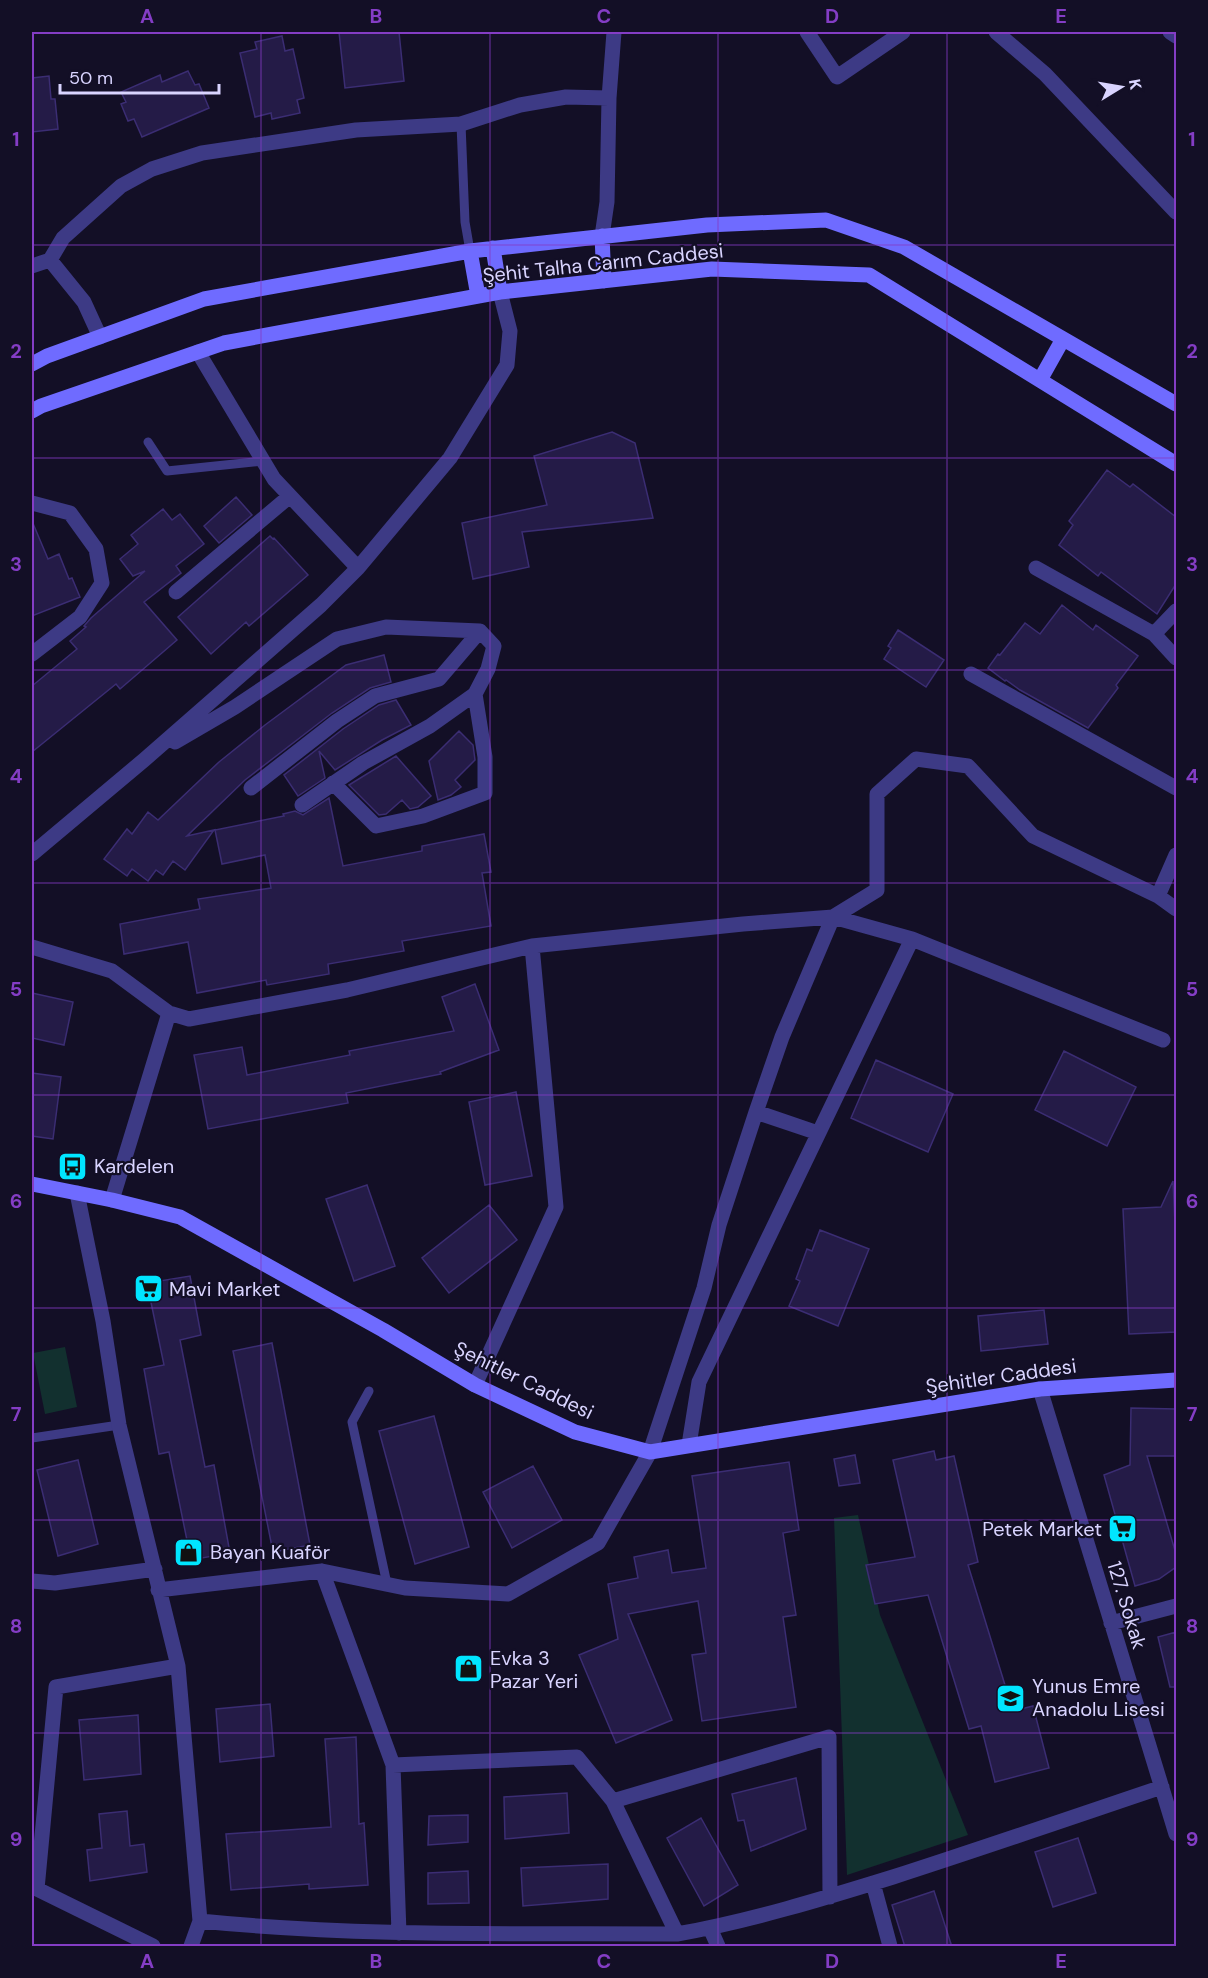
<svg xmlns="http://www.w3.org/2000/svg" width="1208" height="1978" font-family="'DM Sans',sans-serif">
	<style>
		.green { fill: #12302f }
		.building { fill: #241b47; stroke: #3b2d73; stroke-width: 1.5 }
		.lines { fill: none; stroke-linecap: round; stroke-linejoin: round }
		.lane { stroke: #3d3a85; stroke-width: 9 }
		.street { stroke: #3d3a85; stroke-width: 15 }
		.secondary { stroke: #6f6bff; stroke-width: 15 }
		.grid { fill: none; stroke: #843dc5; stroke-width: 1.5; stroke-opacity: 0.55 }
		.labels { text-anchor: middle; stroke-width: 4.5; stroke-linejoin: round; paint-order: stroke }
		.street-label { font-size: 20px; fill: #d9d4ff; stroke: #130f26 }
		.poi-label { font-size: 20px; fill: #d9d4ff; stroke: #130f26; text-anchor: start }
		.neatline { fill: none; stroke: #843dc5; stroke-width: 2 }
		.grid-label { font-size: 20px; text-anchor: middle; font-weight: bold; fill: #843dc5 }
	</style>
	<rect width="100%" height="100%" fill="#130f26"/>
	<!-- green -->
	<path class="green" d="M65,1347l12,60 -32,7 -12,-61z
		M858,1515l22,100 88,220 -121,40 -13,-357z"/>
	<!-- building -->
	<path class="building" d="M339,32h60l5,49 -59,7z
		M282,36l3,15 8,-2 11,49 -7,2 3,13 -28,6 -1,-6 -16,4 -15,-64 17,-4 -2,-7z
		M188,71l7,14 4,-1 10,24 -67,29 -8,-18 -6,2 -7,-17 5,-2 -5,-10 39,-17 2,7z
		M49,76l2,23h4l3,30 -26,3v-54z
		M612,432l23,11 18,75 -131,14 7,35 -56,12 -11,-56 85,-18 -13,-49z
		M1107,470l23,17 3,-3 43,33v67l-19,30 -56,-42 -3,4 -39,-31 14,-20 -4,-4z
		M236,497l16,18 -33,28 -15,-17z
		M163,509l9,11 8,-6 24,30 -28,22 5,7 -37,29 33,38 -57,49 -4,-5 -84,68v-66l45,-37 -7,-8 16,-14 -2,-1 7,-8 54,-47 -12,5 -13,-17 18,-15 -7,-9z
		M32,521l16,38 11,-5 10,25 3,-1 8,19 -48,19z
		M270,536l3,3 1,-1 34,37 -59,51 -3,-4 -35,32 -33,-37z
		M1062,605l31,25 3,-5 42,31 -22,29 2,3 -30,40 -68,-38 -14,-10 -1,1 -17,-13 10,-14 2,1 25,-32 15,11z
		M898,630l46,30 -18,27 -42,-28 7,-11 -3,-2z
		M384,655l7,27 -21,6 -38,25 -87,67 -58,56 27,-6 -29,40 -12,-9 -10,14 -7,-5 -8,11 -16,-12 -5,7 -23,-17 23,-30 5,5 16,-22 10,8 61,-58 46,-37 81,-60z
		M396,700l15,25 -29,15 -47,30 -16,-19 6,27 -27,18 -14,-21 59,-46 36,-24z
		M459,731l14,14 2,15 -20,20 6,7 -10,8 -13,5 -9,-39z
		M396,756l35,40 -13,11 -8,2 -8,-9 -16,14 -7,1 -30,-30z
		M329,798l14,68 79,-15v-5l62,-12 7,38 -9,1 9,53 -89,15 2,10 -76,13 1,10 -62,11 -1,-5 -69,13 -9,-51 -64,12 -4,-30 80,-15 -2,-10 73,-11 -6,-33 -43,9 -7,-34 69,-14 -1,-2 12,-3 8,4z
		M475,984l24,66 -59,22 1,2 -95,19 2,10 -140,26 -14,-74 48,-8 5,28 103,-20 -1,-4 105,-20 -12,-34z
		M32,993l41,9 -9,43 -32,-7z
		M1064,1051l72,36 -29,59 -72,-36z
		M876,1060l77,34 -25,58 -77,-34z
		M32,1073l29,4 -8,62 -21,-3z
		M516,1092l16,84 -47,9 -16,-83z
		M1173,1181l3,64v87l-47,2 -6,-125 38,-2z
		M367,1185l28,81 -41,15 -28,-82z
		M489,1205l28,35 -68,53 -27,-35z
		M820,1230l49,19 -31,77 -49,-20 11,-25 -4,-2 11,-30 5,2z
		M190,1276l11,59 -21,5 25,127 9,-2 16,88 -39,7 -22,-108 -10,2 -15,-85 20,-4 -17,-82z
		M1044,1310l4,34 -67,7 -3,-35z
		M272,1343l38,202 -37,7 -40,-201z
		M1131,1408l45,1v47h-29l29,98v13l-17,12 -24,7 -31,-111 26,-10z
		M434,1416l35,131 -54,17 -36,-133z
		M934,1451l2,9 18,-4 24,106 -10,3 45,146 20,-5 16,62 -54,14 -14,-56 -12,3 -41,-134 -53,9 -9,-39 49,-8 -22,-97z
		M855,1455l5,28 -21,3 -5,-27z
		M78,1460l20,84 -40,12 -21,-86z
		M789,1462l10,68 -16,3 13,82 -13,2 13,90 -94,14 -10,-66 14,-2 -8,-52 -70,13 44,106 -56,23 -37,-88 39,-16 -10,-55 30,-6 -4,-21 34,-7 4,23 34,-5 -14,-92z
		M533,1466l29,54 -50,28 -29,-56z
		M1176,1632v55h-6l-12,-50z
		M270,1704l4,52 -54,6 -4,-53z
		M138,1715l3,59 -57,6 -5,-60z
		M356,1737l3,87 5,-1 4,62 -59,4v-5l-78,6 -5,-56 105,-7 -6,-88z
		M796,1778l10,51 -55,22 -7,-31 -6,1 -6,-27z
		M567,1793l2,40 -64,6 -1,-42z
		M127,1811l3,35 14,-2 3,28 -57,9 -3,-31 15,-2 -3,-34z
		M468,1815v27l-40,3 1,-29z
		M701,1818l37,67 -34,21 -37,-68z
		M1078,1838l18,55 -43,14 -18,-55z
		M608,1864v35l-85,7 -2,-38z
		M468,1871l1,32 -41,1v-31z
		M934,1891l18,56h-47l-13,-42z"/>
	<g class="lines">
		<!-- lane -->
		<path class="lane" d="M461,124l4,98 5,29
			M148,442l19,29 96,-10
			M369,1391l-17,31 35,162
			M32,1438l87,-13"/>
		<!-- street -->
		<path class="street" d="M807,32l30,45 66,-45
			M996,32l49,42 131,138
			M1170,32l6,4
			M602,236l5,-34 2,-104 5,-66
			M50,260l13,-22 58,-52 31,-17 50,-16 154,-23 105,-6 59,-19 46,-8 43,1
			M32,266l18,-6 34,42 16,35
			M198,352l76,127 84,89
			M32,503l38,10 26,36 6,34 -22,34 -48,37
			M1036,568l118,66 22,24
			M176,592l114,-96
			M1154,634l22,-23
			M971,674l205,114
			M175,742l60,-35 102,-68 49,-12 94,4 14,15 -6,23 -13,25 10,63v36l-62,23 -47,10 -43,-43
			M251,788l86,-67 38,-25 64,-17 41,-48
			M302,805l61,-42 67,-37 45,-32
			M32,854l112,-94 177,-155 37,-37 92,-110 57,-93 3,-34 -10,-39
			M1176,855l-18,41 18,13
			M32,947l80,24 57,42 -57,187
			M169,1013l20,6 158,-29 185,-44 211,-22 90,-7 79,22 251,101
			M756,1112l62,21
			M77,1193l26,128 16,104 59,241 22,255c158,16 318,12 477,13 73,-13 145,-35 216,-57 90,-29 180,-60 269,-90
			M475,1385l81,-178 -24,-261
			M1040,1389l136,445
			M689,1445l10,-63 213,-443
			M322,1571l71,194 6,168
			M32,1581l23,2 100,-14
			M158,1590l164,-19 83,17 103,6 90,-51 52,-91 54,-164 15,-63 37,-113 26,-75 51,-120 44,-27v-96l39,-35 52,7 65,70 125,60
			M1111,1623l65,-17
			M393,1765l184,-8 36,44 64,133
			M613,1801l216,-64 1,160
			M873,1883l17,63
			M710,1928l8,18
			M153,1946l-116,-57 19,-202 122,-21
			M191,1946l9,-25"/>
		<!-- secondary -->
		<path class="secondary" d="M602,236l2,45
			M493,248l7,44
			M470,251l8,45
			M32,364l15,-8 157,-57 266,-48 237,-26 119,-5 78,27 272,157
			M1040,380l23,-41
			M32,411l9,-5 183,-63 276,-51 212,-23 157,6 307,189
			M32,1184l80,16 68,17 203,113 92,55 100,47 75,20 390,-63 136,-9"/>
	</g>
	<!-- grid -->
	<path class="grid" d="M261,32v1914M490,32v1914M718,32v1914M947,32v1914M32,245h1144M32,458h1144M32,670h1144M32,883h1144M32,1095h1144M32,1308h1144M32,1520h1144M32,1733h1144"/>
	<!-- icons -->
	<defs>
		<symbol id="bus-square" viewBox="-11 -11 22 22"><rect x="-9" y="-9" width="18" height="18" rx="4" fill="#00e5ff" stroke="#130f26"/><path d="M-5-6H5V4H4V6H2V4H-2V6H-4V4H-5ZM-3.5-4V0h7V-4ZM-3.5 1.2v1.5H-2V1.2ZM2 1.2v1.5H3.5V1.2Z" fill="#111"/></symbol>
		<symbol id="supermarket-square" viewBox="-11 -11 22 22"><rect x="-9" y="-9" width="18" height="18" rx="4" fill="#00e5ff" stroke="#130f26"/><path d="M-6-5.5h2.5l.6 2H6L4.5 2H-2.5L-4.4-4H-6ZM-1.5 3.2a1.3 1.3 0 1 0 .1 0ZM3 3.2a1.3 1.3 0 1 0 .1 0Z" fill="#111"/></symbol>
		<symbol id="shop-square" viewBox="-11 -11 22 22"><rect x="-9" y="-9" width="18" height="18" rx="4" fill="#00e5ff" stroke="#130f26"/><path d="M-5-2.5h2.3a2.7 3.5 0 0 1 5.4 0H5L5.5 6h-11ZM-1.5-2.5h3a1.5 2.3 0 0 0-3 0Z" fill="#111"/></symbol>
		<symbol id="school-square" viewBox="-11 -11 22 22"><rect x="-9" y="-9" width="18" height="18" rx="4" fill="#00e5ff" stroke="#130f26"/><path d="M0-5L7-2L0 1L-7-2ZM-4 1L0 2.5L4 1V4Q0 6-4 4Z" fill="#111"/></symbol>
	</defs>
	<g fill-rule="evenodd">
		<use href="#bus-square" x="56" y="1150" width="33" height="33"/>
		<use href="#supermarket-square" x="132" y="1272" width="33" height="33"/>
		<use href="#supermarket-square" x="1106" y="1512" width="33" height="33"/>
		<use href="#shop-square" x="172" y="1536" width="33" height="33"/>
		<use href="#shop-square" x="452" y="1652" width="33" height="33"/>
		<use href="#school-square" x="994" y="1682" width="33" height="33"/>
	</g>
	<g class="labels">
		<!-- street labels -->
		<g class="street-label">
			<text transform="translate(603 263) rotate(-6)" y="7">Şehit Talha Carım Caddesi</text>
			<text transform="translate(1001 1376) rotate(-8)" y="7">Şehitler Caddesi</text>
			<text transform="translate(524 1380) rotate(26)" y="7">Şehitler Caddesi</text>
			<text transform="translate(1127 1605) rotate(73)" y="7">127. Sokak</text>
		</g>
		<!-- poi labels -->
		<g class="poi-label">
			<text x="94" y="1173">Kardelen</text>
			<text x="169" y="1296">Mavi Market</text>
			<text x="1102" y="1536" text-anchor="end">Petek Market</text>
			<text x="210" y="1559">Bayan Kuaför</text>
			<text x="490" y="1665">Evka 3<tspan x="490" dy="23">Pazar Yeri</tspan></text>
			<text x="1032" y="1693">Yunus Emre<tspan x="1032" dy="23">Anadolu Lisesi</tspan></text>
		</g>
	</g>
	<!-- border -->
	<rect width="1208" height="1978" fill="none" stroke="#130f26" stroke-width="66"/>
	<!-- north arrow -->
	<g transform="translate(1121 87) rotate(79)" stroke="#130f26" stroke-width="4.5" paint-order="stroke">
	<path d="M0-4.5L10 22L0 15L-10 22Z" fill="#d9d4ff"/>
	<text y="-9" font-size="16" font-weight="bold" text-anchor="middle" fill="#d9d4ff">K</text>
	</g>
	<!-- scale -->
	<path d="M60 84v9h159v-9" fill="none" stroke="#d9d4ff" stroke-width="3"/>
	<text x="69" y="84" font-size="18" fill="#d9d4ff" stroke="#130f26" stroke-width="4.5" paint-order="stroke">50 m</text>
	<rect x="33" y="33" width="1142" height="1912" class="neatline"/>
	<g class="grid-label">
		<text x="147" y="23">A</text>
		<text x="376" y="23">B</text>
		<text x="604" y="23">C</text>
		<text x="832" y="23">D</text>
		<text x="1061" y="23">E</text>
		<text x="16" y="146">1</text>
		<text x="1192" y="146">1</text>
		<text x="16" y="358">2</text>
		<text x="1192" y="358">2</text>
		<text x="16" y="571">3</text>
		<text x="1192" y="571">3</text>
		<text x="16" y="783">4</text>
		<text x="1192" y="783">4</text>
		<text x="16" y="996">5</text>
		<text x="1192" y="996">5</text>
		<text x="16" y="1208">6</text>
		<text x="1192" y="1208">6</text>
		<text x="16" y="1421">7</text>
		<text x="1192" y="1421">7</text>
		<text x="16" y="1633">8</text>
		<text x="1192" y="1633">8</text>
		<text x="16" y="1846">9</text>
		<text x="1192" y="1846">9</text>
		<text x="147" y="1968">A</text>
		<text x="376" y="1968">B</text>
		<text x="604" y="1968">C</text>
		<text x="832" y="1968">D</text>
		<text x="1061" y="1968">E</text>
	</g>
</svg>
